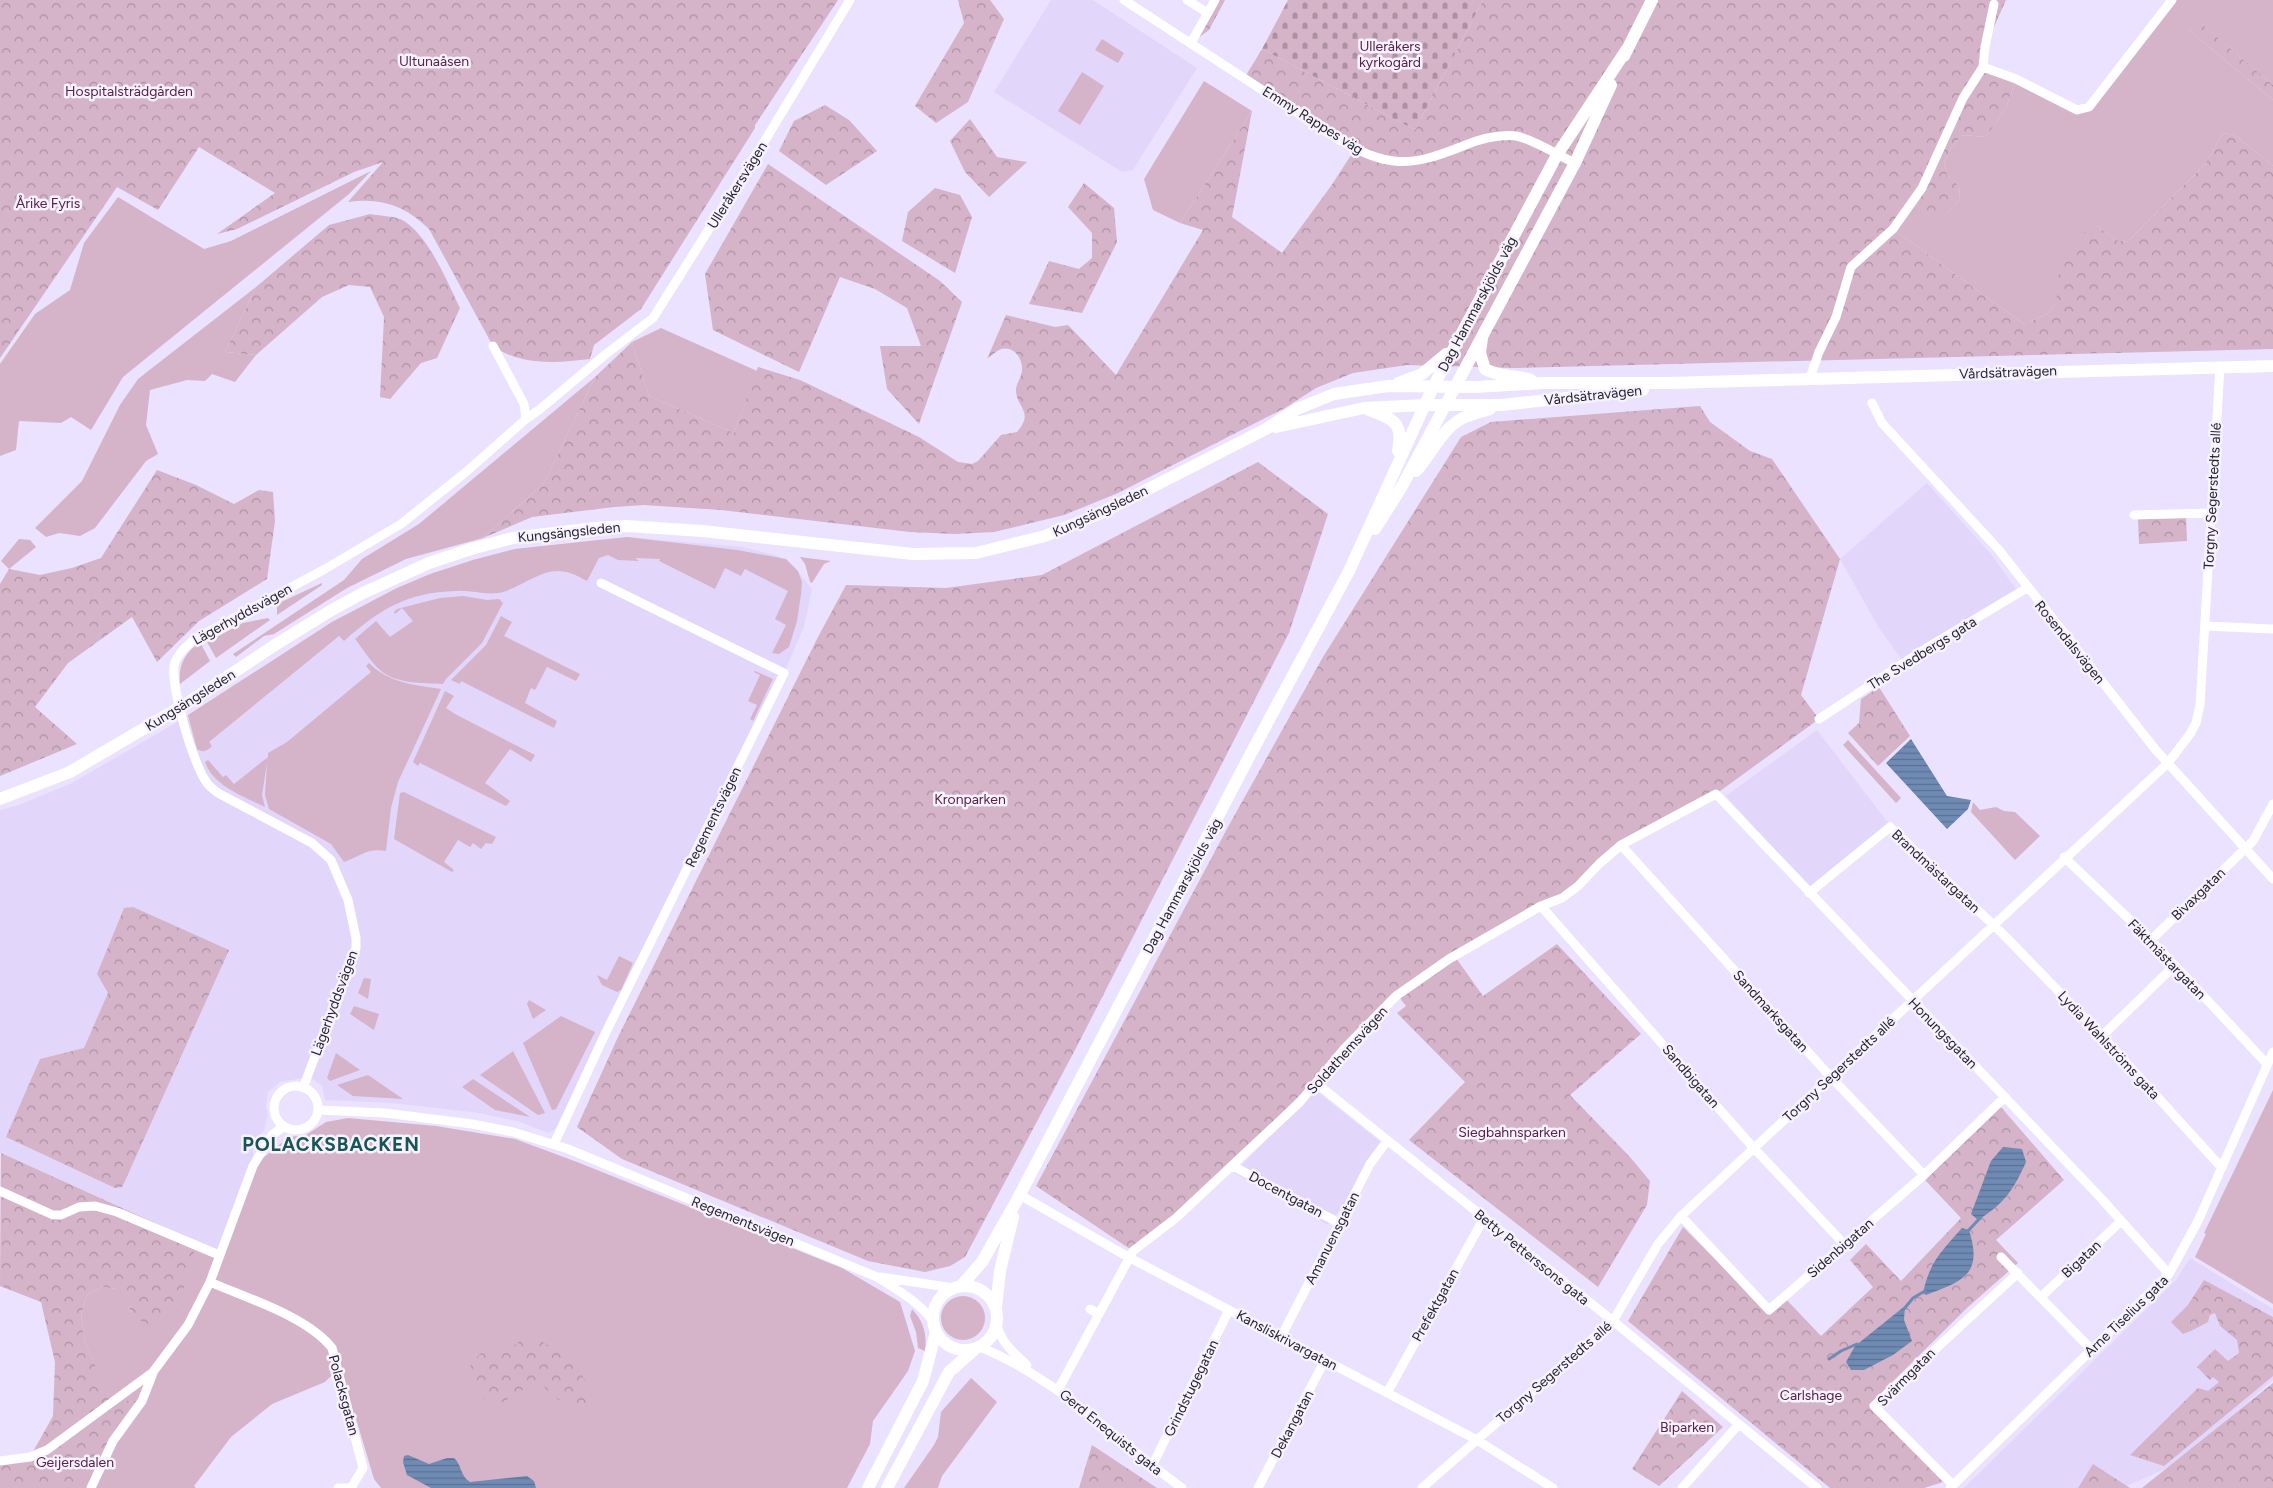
<svg xmlns="http://www.w3.org/2000/svg" width="2273" height="1488" font-family="Figtree,sans-serif">
	<style>
		.built { fill: #e2d7fb }
		.grass { fill: #d5b3c8 }
		.forest { fill: url(#forest-crowns) }
		.cemetery { fill: url(#cemetery-stones) }
		.water { fill: url(#water-rules) }
		.lines { fill: none; stroke-linecap: round; stroke-linejoin: round }
		.stream { stroke: #6f8ab3; stroke-width: 3 }
		.minor { stroke: #fff; stroke-width: 9 }
		.secondary { stroke: #fff; stroke-width: 12 }
		.labels { text-anchor: middle; stroke-width: 5; stroke-linejoin: round; paint-order: stroke }
		.park-label { font-size: 14px; fill: #592048; stroke: #f6f2fe }
		.street-label { font-size: 14px; fill: #231f2a; stroke: #f6f2fe }
		.district-label { font-size: 19px; font-weight: bold; letter-spacing: 1px; fill: #195556; stroke: #f6f2fe }
	</style>
	<defs>
		<pattern id="forest-crowns" width="20" height="18" patternUnits="userSpaceOnUse" patternTransform="scale(1.25)"><rect width="20" height="18" fill="#d5b3c8"/><path d="M2 6a3 3 0 1 1 6 0M12 15a3 3 0 1 1 6 0" fill="none" stroke="#ac91a3"/></pattern>
		<pattern id="cemetery-stones" width="16" height="16" patternUnits="userSpaceOnUse" patternTransform="scale(1.25)"><rect width="16" height="16" fill="#d5b3c8"/><path d="M2 7V4a2 2 0 0 1 4 0v3zM10 15v-3a2 2 0 0 1 4 0v3z" fill="#ac91a3"/></pattern>
		<pattern id="water-rules" width="6" height="5" patternUnits="userSpaceOnUse" patternTransform="scale(1.25)"><rect width="6" height="5" fill="#6f8ab3"/><path d="M0 2.5h6" fill="none" stroke="#5b7092"/></pattern>
	</defs>
	<rect width="100%" height="100%" fill="#eae2fe"/>
	<!-- built -->
	<path class="built" d="M1051,0h42l104,68 -64,102 -11,2 -128,-80z
		M1927,483l64,71 27,38 -114,71 -25,-35 -39,-69z
		M627,537l116,10 35,9 21,17 13,16 -8,38 -20,46 -220,451 -16,9 -28,-11 -41,-9 -87,-10 -67,-3 -3,-14 -12,-9 -30,5 -12,10 -2,14 2,8 -4,16 -11,15v21l-34,89 -71,-35 -148,-67v-343l19,-5 53,-22 119,-69 141,-92 65,-34 76,-28 42,-11z
		M1817,730l72,94 -79,65 -84,-93z
		M1315,1090l73,58 -60,77 -94,-52z
		M2190,1258l83,51v71l-99,85 -52,23h-158l212,-208z"/>
	<!-- grass -->
	<path class="grass" d="M2172,0h101v85l-76,-65 -8,10 84,70v66l-38,-31 -12,-2 -18,31 -78,78 -11,-2 -20,-15 -40,78 -9,11 -23,10 -131,-95 17,-24 38,8 12,-14 -1,-13 -12,-11 -3,-12 7,-15 11,-13 24,2 20,-29 10,-29 61,31 12,-3z
		M1102,39l22,14 -6,10 -23,-13z
		M1082,72l22,14 -24,39 -22,-14z
		M1204,81l48,30 -72,112 -27,-13 -9,-31z
		M371,171l-22,23 -226,183 -32,53 -20,-13 -10,6 -42,-2 -3,29 -16,6v-92l35,-50 35,-24 14,-47 34,-46 86,52 27,-8z
		M256,287l-31,65 31,3 -21,27 -23,-8 -7,7 -18,-1 -37,10 -4,35 12,29 -12,7 -51,67 -15,8 -21,-3 -13,4 -11,-9 47,-47 38,-76 18,-26z
		M661,328l96,43 -23,62 -85,-37 -17,-54z
		M595,377l-51,106 -61,55 -77,21 -59,29 -73,46 -10,2 -28,21 -3,-3 111,-74 18,-21 57,-35z
		M627,537l110,13 49,9 12,12 4,11 -1,12 -4,27 -8,26 -10,7 -7,-1 14,-28 -11,-6 13,-28 -43,-22 -4,7 -16,-8 -10,21 -56,-28 1,-2 -25,-1 4,3 -21,-1 -10,-5 -9,3 -12,23c-6,-3 -14,-8 -21,-9 -24,-6 -45,17 -68,21 -13,2 -28,-3 -42,-2 -49,1 -77,19 -112,50l-5,-5 -130,106 3,4c-5,5 -9,7 -15,3l-9,-34 144,-93 65,-34 33,-14 43,-14 42,-11z
		M19,539l11,1 6,7 -27,22 -8,-8z
		M800,557l31,4 -7,3 -12,19 -2,-1 -5,-18z
		M322,583v2l-45,30v-11z
		M463,596l24,4 12,-1 4,4 -21,40 -36,36 -3,5c-19,-1 -48,0 -63,-14 -10,-9 -17,-21 -25,-31l21,-18 14,16 23,-16 -11,-13 -7,6 -1,-2 3,-3 43,-11z
		M501,616l11,6 -8,14 76,38 -4,7 -29,-14 -12,23 -4,-2 -6,15 32,18 -3,7 -93,-47 -1,3 -9,-4 35,-35z
		M268,618l2,2 -54,38 -9,-16 36,-19z
		M200,642l10,19 -30,23c-2,-19 5,-31 20,-42z
		M369,663c20,20 45,22 72,26l-43,93 -7,26 -5,43c-19,-3 -25,5 -42,11l-13,-18 -62,-35 -4,-14 2,-32 -5,32 3,12c-20,-10 -52,-21 -60,-45l3,-2 15,17 3,-2 8,9 34,-27v-4l19,-11 84,-70 -5,-6z
		M755,671l18,8 -20,42 -3,-2 7,-14 -9,-4 12,-26 -6,-3z
		M445,691l9,5 -8,12 9,6 80,41 -4,7 -21,-13 -25,34 25,18 -4,5 -86,-43 -2,3 -5,-4z
		M1848,740l53,58 -5,5 -53,-58z
		M404,792l92,45 -4,7 -6,-1 -5,6 -8,-6 -3,4 -12,-7 -14,22 10,8 -2,2 -58,-33 6,-46z
		M1973,802l7,8 16,-3 8,4 11,1 25,24 -25,24 -44,-48z
		M619,956l14,7 -12,27 -4,2 -15,-7 -5,-10 10,5z
		M364,978l7,1 -3,20 -10,-6z
		M529,1000l17,10 -13,9 -6,-15z
		M354,1006l25,8 -5,16 -24,-16z
		M561,1016l34,16 -39,77 -4,1 -29,-67z
		M513,1051l32,62 -7,2 -58,-40z
		M336,1053l24,17 -30,11 -3,-3z
		M368,1075l35,24 -50,-3 -16,-11z
		M473,1079l57,38 -35,-7 -33,-23z
		M2273,1090v214l-78,-47 11,-23 -2,-1z
		M348,1118l88,8 79,13 62,23 265,106 58,34 15,49 -7,20 -35,50 -3,23 -23,44h-466l-7,-9 -17,-57 -20,-52 -12,12 -53,22 -41,33 -37,49 2,2h-105l22,-47 28,-40 -30,1 -26,-60 -4,-27 6,-20 15,-8 16,2 13,23 65,-66 22,9 35,-89 36,-29 17,-2 20,-13z
		M941 1318a22 22 0 1 1 44 0a22 22 0 1 1-44 0Z
		M2188,1305l6,9 -5,7 4,9 -10,4 -12,-12z
		M912,1309c12,13 15,25 13,42l-7,-3 -2,-16 -6,-16z
		M971,1378l26,24 -55,74 -4,12h-34l30,-43 4,-8 3,-25z"/>
	<!-- forest -->
	<path class="forest" d="M0,0h838l-83,125v3l-114,181 -47,36 -4,14c-33,4 -69,7 -97,-13l-64,-117c-23,-23 -48,-32 -81,-27l35,-40 -29,10 -117,57 -20,5 58,-41 -76,-46 -41,63 -41,-23 -117,171z
		M958,0h32l14,19 -36,83 -32,21 -21,-17 49,-83z
		M1215,0h10l-16,30 -18,13z
		M1483,0h523l-21,47 -2,20 33,12 -10,29 -20,29 -24,-2 -11,13 -7,15 3,12 12,11 1,13 -12,14 -18,3 -20,-11 -17,24 131,95 23,-10 9,-11 4,-39 22,-30 14,-9 20,15 11,2 78,-78 18,-31 12,2 38,31v183l-757,19 -109,-3 -54,8 -37,15 -31,20 -167,85 -54,22 -70,17 -39,2 -45,-2 -189,-22 -77,-5 -30,2 -82,10 -49,21 61,-55 51,-106 37,-35 17,54 85,37 24,-66 42,13 119,57 39,25 14,2 6,-3 23,-26 16,-3c18,-21 -1,-24 -1,-42 0,-7 7,-14 6,-22 0,-11 -10,-24 -23,-18 -4,2 -8,6 -12,9l19,-44 49,12 13,-2 48,50 87,-145 -23,-7 72,-112 -20,106 50,36 49,-67 24,-37 -110,-72 17,-28 153,81z
		M2196,19l77,66v15l-84,-70z
		M825,105l24,15 28,31 -51,34 -47,-34 15,-30z
		M970,119l27,38 30,5 -38,35 -24,-25 -15,-31z
		M768,164l172,117 22,21 -43,122 -32,-35 -7,-43h41l-14,-38 -32,-19 -35,-12 -41,95 -86,-42 -8,-56z
		M1084,183l30,25 3,34 -35,71 -53,-9 20,-43 30,8 13,-11v-25l-24,-26z
		M935,188l25,7 12,22 -17,56 -53,-32 6,-29z
		M370,214c10,2 26,2 34,7 26,17 43,61 56,87l-23,50 -16,5 -31,36 -10,-2 4,-80 -14,-30 -21,-2 -27,12 -66,58 -31,-3 31,-65 73,-62z
		M1700,406l10,16 40,29 22,8 68,100 -39,136 18,24 -103,75 -95,51 -43,41 -162,94 -224,222 -59,49 -97,-65 192,-359 95,-170 138,-220 30,-15z
		M1258,462l70,52 -39,119 -213,415 -111,209 -15,9 -25,6 -57,-11 -246,-102 -45,-32 41,-90 200,-400 28,-52 100,3 96,-13z
		M157,470l39,15 38,19 25,-14 14,2 2,29 -8,58 -68,42 -42,41 -25,-45 -64,46 -33,44 42,37 -77,32v-192l9,-15 31,6 32,-7 29,-10z
		M2186,516l1,25 -48,3 -1,-25z
		M1879,687l31,49 -32,30 -30,-33 11,-10 2,-24z
		M133,907l96,43 -104,231 -3,6 -7,1 -109,-51 34,-78 44,-11 24,-55 -11,-19 27,-66z
		M1557,944l84,90 -71,61 60,62 20,24 -3,24 -49,82 -189,-147 56,-58 -68,-69 9,-7 -7,-9 57,-39 27,38z
		M2000,1106l64,74 -68,60 22,23 -50,44 -99,98 74,77 -19,6h-94l-202,-167 55,-94 83,83 17,-14 38,40 52,-49 -23,-27 16,-16 35,37 60,-63 -36,-38z
		M1,1153l196,89 -20,70c-6,3 -14,10 -21,12 -20,4 -30,-22 -39,-35l-15,-2 -15,8 -6,20 4,27 26,59h31l-29,40 -22,47h-91v-27l30,-4 23,-41 2,-54 -14,-60 -41,-16z
		M2204,1280l69,37v59l-109,90 -34,-11 68,-67 10,3 11,-9 -6,-5 -3,3 -13,-13 18,-18 13,12 11,-8 -2,-13 -17,-14 -5,-13 -5,2 -2,7 -15,8 -4,-9 5,-7 -6,-9z
		M524,1335c24,6 57,29 65,54 2,4 -1,11 -1,16l-9,4c-18,-6 -29,-13 -40,-29l-41,25 -19,-8 -10,-22 2,-11 9,-10 14,-6 12,3 12,-8z
		M2273,1383v105h-131z
		M1682,1391l41,36 -64,59 -27,-17z
		M1092,1445l65,43h-78z
		M2093,1464l37,24h-52z"/>
	<!-- cemetery -->
	<path class="cemetery" d="M1288,0h195l-68,130 -153,-81z"/>
	<!-- water -->
	<path class="water" d="M1911,739l36,57 24,4 -3,9 -21,20 -61,-66z
		M2003,1147l19,2 4,13c-12,27 -22,42 -48,58l-7,-6 20,-53z
		M1962,1228l7,2c14,44 -5,51 -43,65l-3,-2c7,-32 18,-41 39,-65z
		M1905,1306l-1,14 8,21 -19,14 -29,15h-13l-5,-8 9,-16z
		M408,1455l21,9 18,-6h7c8,7 6,18 16,24l57,-6 7,5 2,7h-105l-24,-13 -4,-13 1,-6z"/>
	<g class="lines">
		<!-- stream -->
		<path class="stream" d="M1966,1233l15,-16
			M1904,1309l9,-11 12,-7
			M1829,1359l12,-8 16,-7"/>
		<!-- minor -->
		<path class="minor" d="M1124,0l212,138c52,30 72,30 127,8 17,-7 34,-12 53,-10 17,3 43,20 59,27
			M1187,0l21,13
			M1191,43l24,-43
			M1983,67l33,12 61,31 12,-3 83,-107
			M493,346l31,58 2,15
			M1810,378l9,-26 17,-35 15,-50 42,-38 29,-41 41,-90 20,-31 2,-20 9,-43
			M1872,403l10,20 117,127 156,199 118,130
			M2134,515l77,-2
			M2205,626l68,3
			M1819,719l109,-72 99,-59
			M1621,845l206,228 97,102
			M2064,857l87,83 116,124
			M1809,893l81,-66 113,107 99,102 120,132
			M1541,906l209,238 94,100
			M2151,940l102,-99 20,-37
			M2102,1036l73,-71
			M1316,1083l297,238 204,167
			M274 1108a22 22 0 1 1 44 0a22 22 0 1 1-44 0Z
			M303,1088l53,-140v-10l-8,-38 -17,-40 -19,-17 -94,-50c-4,-3 -8,-6 -11,-10 -13,-16 -39,-103 -32,-121 4,-10 12,-16 20,-23l130,-70 76,-45 65,-52 60,-53 13,-9 67,-56 47,-36 114,-181 83,-137
			M318,1110l67,3 87,11 41,8 55,17 309,128c20,13 41,24 56,44
			M554,1144l52,-112 178,-359 -183,-90
			M1233,1166l106,57
			M0,1191l53,24h8l18,-8 16,-1 22,6 102,43
			M1020,1195l110,63 347,182 76,48
			M1681,1216l88,94 155,-135 81,-78
			M2001,1257l90,92
			M880,1277l74,11
			M210,1282c36,16 97,34 122,66l31,120 -12,20
			M2041,1297l80,-76
			M1090,1309l9,5
			M997,1325c4,18 17,28 30,40
			M1281,1337l89,-173 17,-23
			M980,1347c77,31 136,93 202,141
			M1058,1390l75,-139 43,-33 124,-116 43,-52 53,-54 53,-37 92,-53 21,-8 16,-12 21,-22 22,-19 95,-51 383,402 70,78
			M1387,1393l97,-175
			M0,1461l30,-4 17,-7 106,-78 35,-47 22,-43 43,-116 19,-31 11,-8
			M1152,1466l77,-156
			M1953,1485l-79,-79 144,-133
			M91,1488l22,-47 29,-40 11,-28
			M338,1488h11
			M1258,1488l67,-128
			M1422,1488l191,-167 45,-77 23,-28 487,-453 22,-29 6,-11 4,-18 20,-339
			M1682,1488l57,-64
			M1950,1488l219,-214 29,-53 75,-169"/>
		<!-- secondary -->
		<path class="secondary" d="M1624,56l28,-56
			M1482,338l-2,15 5,16c14,8 31,6 46,11
			M1398,383l24,-9 24,-20
			M1369,410c24,9 35,12 29,41
			M1276,427l88,-19 61,-3h76l142,-15
			M1416,471c16,-17 25,-42 47,-53 8,-4 18,-6 27,-9
			M1375,529l26,-41 174,-325 36,-78
			M0,799l70,-27 119,-70 86,-57 55,-34 33,-18 66,-30 42,-14 42,-11 82,-10 31,-2 76,5 211,23 63,-1 69,-17 54,-22 167,-85 31,-20 37,-15 54,-8 88,1 67,-4h126l604,-17
			M933 1318a32 32 0 1 1 64 0a32 32 0 1 1-64 0Z
			M961,1286l21,-24 34,-60 233,-445 100,-186 84,-184 124,-232 70,-106
			M996,1307l4,-36 13,-54
			M868,1488l55,-107 13,-49
			M887,1488l62,-116 25,-22"/>
	</g>
	<g class="labels">
		<!-- park labels -->
		<g class="park-label">
			<text x="1390" y="51">Ulleråkers<tspan x="1390" dy="16">kyrkogård</tspan></text>
			<text x="434" y="66">Ultunaåsen</text>
			<text x="129" y="96">Hospitalsträdgården</text>
			<text x="48" y="208">Årike Fyris</text>
			<text x="970" y="804">Kronparken</text>
			<text x="1512" y="1137">Siegbahnsparken</text>
			<text x="1811" y="1400">Carlshage</text>
			<text x="1687" y="1432">Biparken</text>
			<text x="75" y="1467">Geijersdalen</text>
		</g>
		<!-- street labels -->
		<g class="street-label">
			<text transform="translate(1313 120) rotate(32)" y="5">Emmy Rappes väg</text>
			<text transform="translate(737 185) rotate(-58)" y="5">Ulleråkersvägen</text>
			<text transform="translate(1477 304) rotate(-62)" y="5">Dag Hammarskjölds väg</text>
			<text transform="translate(2008 372) rotate(-2)" y="5">Vårdsätravägen</text>
			<text transform="translate(1593 395) rotate(-6)" y="5">Vårdsätravägen</text>
			<text transform="translate(2212 496) rotate(-87)" y="5">Torgny Segerstedts allé</text>
			<text transform="translate(1100 511) rotate(-25)" y="5">Kungsängsleden</text>
			<text transform="translate(569 532) rotate(-6)" y="5">Kungsängsleden</text>
			<text transform="translate(242 614) rotate(-29)" y="5">Lägerhyddsvägen</text>
			<text transform="translate(2070 642) rotate(51)" y="5">Rosendalsvägen</text>
			<text transform="translate(1922 653) rotate(-32)" y="5">The Svedbergs gata</text>
			<text transform="translate(190 700) rotate(-32)" y="5">Kungsängsleden</text>
			<text transform="translate(713 817) rotate(-64)" y="5">Regementsvägen</text>
			<text transform="translate(1936 871) rotate(43)" y="5">Brandmästargatan</text>
			<text transform="translate(1182 886) rotate(-62)" y="5">Dag Hammarskjölds väg</text>
			<text transform="translate(2198 894) rotate(-44)" y="5">Bivaxgatan</text>
			<text transform="translate(2167 959) rotate(46)" y="5">Fäktmästargatan</text>
			<text transform="translate(334 1003) rotate(-70)" y="5">Lägerhyddsvägen</text>
			<text transform="translate(1771 1011) rotate(48)" y="5">Sandmarksgatan</text>
			<text transform="translate(1943 1033) rotate(46)" y="5">Honungsgatan</text>
			<text transform="translate(2109 1045) rotate(47)" y="5">Lydia Wahlströms gata</text>
			<text transform="translate(1347 1050) rotate(-48)" y="5">Soldathemsvägen</text>
			<text transform="translate(1839 1069) rotate(-43)" y="5">Torgny Segerstedts allé</text>
			<text transform="translate(1691 1076) rotate(49)" y="5">Sandbigatan</text>
			<text transform="translate(1286 1194) rotate(28)" y="5">Docentgatan</text>
			<text transform="translate(743 1221) rotate(22)" y="5">Regementsvägen</text>
			<text transform="translate(1332 1238) rotate(-63)" y="5">Amanuensgatan</text>
			<text transform="translate(1840 1248) rotate(-41)" y="5">Sidenbigatan</text>
			<text transform="translate(1532 1257) rotate(39)" y="5">Betty Petterssons gata</text>
			<text transform="translate(2081 1259) rotate(-43)" y="5">Bigatan</text>
			<text transform="translate(1435 1305) rotate(-61)" y="5">Prefektgatan</text>
			<text transform="translate(2126 1316) rotate(-44)" y="5">Arne Tiselius gata</text>
			<text transform="translate(1287 1340) rotate(28)" y="5">Kansliskrivargatan</text>
			<text transform="translate(1554 1372) rotate(-41)" y="5">Torgny Segerstedts allé</text>
			<text transform="translate(1906 1377) rotate(-45)" y="5">Svärmgatan</text>
			<text transform="translate(1191 1388) rotate(-64)" y="5">Grindstugegatan</text>
			<text transform="translate(344 1395) rotate(75)" y="5">Polacksgatan</text>
			<text transform="translate(1292 1424) rotate(-62)" y="5">Dekangatan</text>
			<text transform="translate(1111 1432) rotate(39)" y="5">Gerd Enequists gata</text>
		</g>
		<!-- district labels -->
		<g class="district-label">
			<text x="331" y="1151">POLACKSBACKEN</text>
		</g>
	</g>
</svg>
